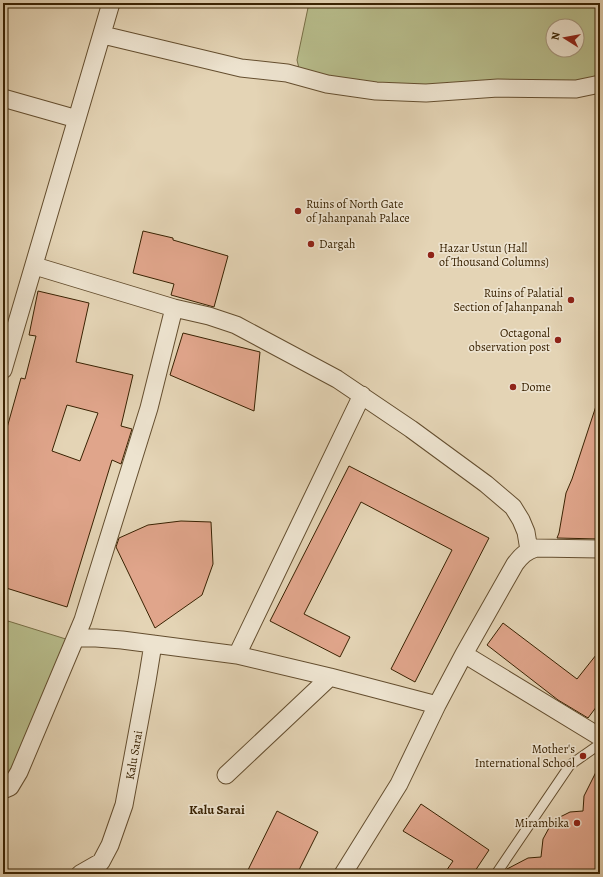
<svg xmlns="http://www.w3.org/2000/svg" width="603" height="877" font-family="Alegreya,serif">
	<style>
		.green { fill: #b7bc8b; stroke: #786f46; fill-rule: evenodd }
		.building { fill: #e0a58b; stroke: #392202; fill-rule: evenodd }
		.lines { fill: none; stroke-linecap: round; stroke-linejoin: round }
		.lane-casing { stroke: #644e2f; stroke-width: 11 }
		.street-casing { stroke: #644e2f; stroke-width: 19 }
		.lane { stroke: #ede3cf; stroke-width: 9 }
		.street { stroke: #ede3cf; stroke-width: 17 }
		.poi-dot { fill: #8f2418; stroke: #ede3cf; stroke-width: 1.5 }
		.labels { text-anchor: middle; stroke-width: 3.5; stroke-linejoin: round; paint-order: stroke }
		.poi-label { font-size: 12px; fill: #392202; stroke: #ede3cf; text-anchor: start }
		.street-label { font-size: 12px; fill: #392202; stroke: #ede3cf }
		.neighbourhood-label { font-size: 13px; font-weight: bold; fill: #392202; stroke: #ede3cf }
	</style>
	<rect width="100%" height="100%" fill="#e4d4b5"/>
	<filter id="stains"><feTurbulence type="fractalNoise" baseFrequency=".005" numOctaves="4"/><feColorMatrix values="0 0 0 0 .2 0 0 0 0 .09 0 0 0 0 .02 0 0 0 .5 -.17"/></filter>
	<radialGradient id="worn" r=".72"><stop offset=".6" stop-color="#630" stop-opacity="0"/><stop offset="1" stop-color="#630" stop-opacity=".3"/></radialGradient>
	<!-- green -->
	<path class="green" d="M309,3h291v81l-174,9 -125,-16 -4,-17zM553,26h24v24h-24z
		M8,621l61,19 -61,137 -5,5v-141z"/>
	<!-- building -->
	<path class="building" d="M143,231l30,7v2l55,16 -14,51 -43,-12 3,-11 -41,-11z
		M38,291l51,12 -13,59 57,13 -12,51 11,3 -11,35 -9,-4 -45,147 -64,-20v-145l18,-64 4,1 11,-43 -7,-1zM67,405l31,8 -18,48 -28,-10z
		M183,333l77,19 -6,59 -84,-36z
		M597,403h3v136l-43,-1 2,-5 7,-40 6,-14z
		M349,466l140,72 -74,144 -24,-13 61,-119 -91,-48 -57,112 46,23 -10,20 -70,-36z
		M181,521l30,1 2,42 -11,31 -47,33 -39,-81 3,-9 29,-13z
		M503,623l74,56 23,-29v52l-12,16 -30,-18 -71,-55z
		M600,764v110h-97l4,-5 21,-11 13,-1 2,-18 6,-11 9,-10 12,-6 13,-1 1,-15z
		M421,804l68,46 -16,24h-29l9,-13 -50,-30z
		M277,811l41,21 -21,42h-51z"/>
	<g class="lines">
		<defs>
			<path id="lane" d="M496,874l74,-109 30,-21"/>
			<path id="street" d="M103,35l138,33 46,5 40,11 49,7 50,2 72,-5 78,1 24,-5
				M3,98l74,21
				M35,266l139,42 35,8 27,9 101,54 74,50 75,55 27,23 8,13 5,12 3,18
				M3,370l108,-367
				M76,638h20l26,2 115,15 93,22 107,28
				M464,654l136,83
				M237,655l125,-260
				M226,775l104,-98
				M3,790l7,-3 9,-15 64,-152 66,-212 25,-100
				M101,862l9,-17 14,-40 23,-124 6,-37
				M80,874l21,-12
				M343,874l56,-90 38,-79 27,-51 51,-90c6,-8 11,-13 21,-16l64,1"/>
		</defs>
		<!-- lane casing -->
		<use href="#lane" class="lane-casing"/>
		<!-- street casing -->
		<use href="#street" class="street-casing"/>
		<!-- lane -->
		<use href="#lane" class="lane"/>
		<!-- street -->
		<use href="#street" class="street"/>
	</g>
	<!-- markers -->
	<g class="poi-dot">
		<circle cx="298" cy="211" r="4"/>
		<circle cx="311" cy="244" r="4"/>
		<circle cx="431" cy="255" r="4"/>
		<circle cx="571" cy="300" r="4"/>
		<circle cx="558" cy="340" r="4"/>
		<circle cx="513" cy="387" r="4"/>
		<circle cx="583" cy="756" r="4"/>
		<circle cx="577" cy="823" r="4"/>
	</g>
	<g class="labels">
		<!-- poi labels -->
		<g class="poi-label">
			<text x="306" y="208">Ruins of North Gate<tspan x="306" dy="14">of Jahanpanah Palace</tspan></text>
			<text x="319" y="248">Dargah</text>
			<text x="439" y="252">Hazar Ustun (Hall<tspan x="439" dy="14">of Thousand Columns)</tspan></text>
			<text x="563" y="297" text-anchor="end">Ruins of Palatial<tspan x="563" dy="14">Section of Jahanpanah</tspan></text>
			<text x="550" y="337" text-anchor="end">Octagonal<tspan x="550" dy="14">observation post</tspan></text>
			<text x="521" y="391">Dome</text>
			<text x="575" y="753" text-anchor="end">Mother's<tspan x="575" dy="14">International School</tspan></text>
			<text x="569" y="827" text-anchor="end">Mirambika</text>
		</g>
		<!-- street labels -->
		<g class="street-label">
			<text transform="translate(134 755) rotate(-80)" y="4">Kalu Sarai</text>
		</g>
		<!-- neighbourhood labels -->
		<g class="neighbourhood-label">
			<text x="217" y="814">Kalu Sarai</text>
		</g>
	</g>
	<!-- margin -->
	<rect width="603" height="877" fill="none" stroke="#e4d4b5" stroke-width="16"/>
	<rect x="4" y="4" width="595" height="869" fill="none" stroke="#392202" stroke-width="2"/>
	<rect x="8" y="8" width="587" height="861" fill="none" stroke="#392202"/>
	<!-- north arrow -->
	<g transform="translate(565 38) rotate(281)"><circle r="19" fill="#ede3cf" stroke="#a5967d"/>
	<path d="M0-3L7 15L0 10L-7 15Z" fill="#8f2418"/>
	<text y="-6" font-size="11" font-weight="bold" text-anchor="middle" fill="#392202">N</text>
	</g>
	<rect width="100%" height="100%" filter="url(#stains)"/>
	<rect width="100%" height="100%" fill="url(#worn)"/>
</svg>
